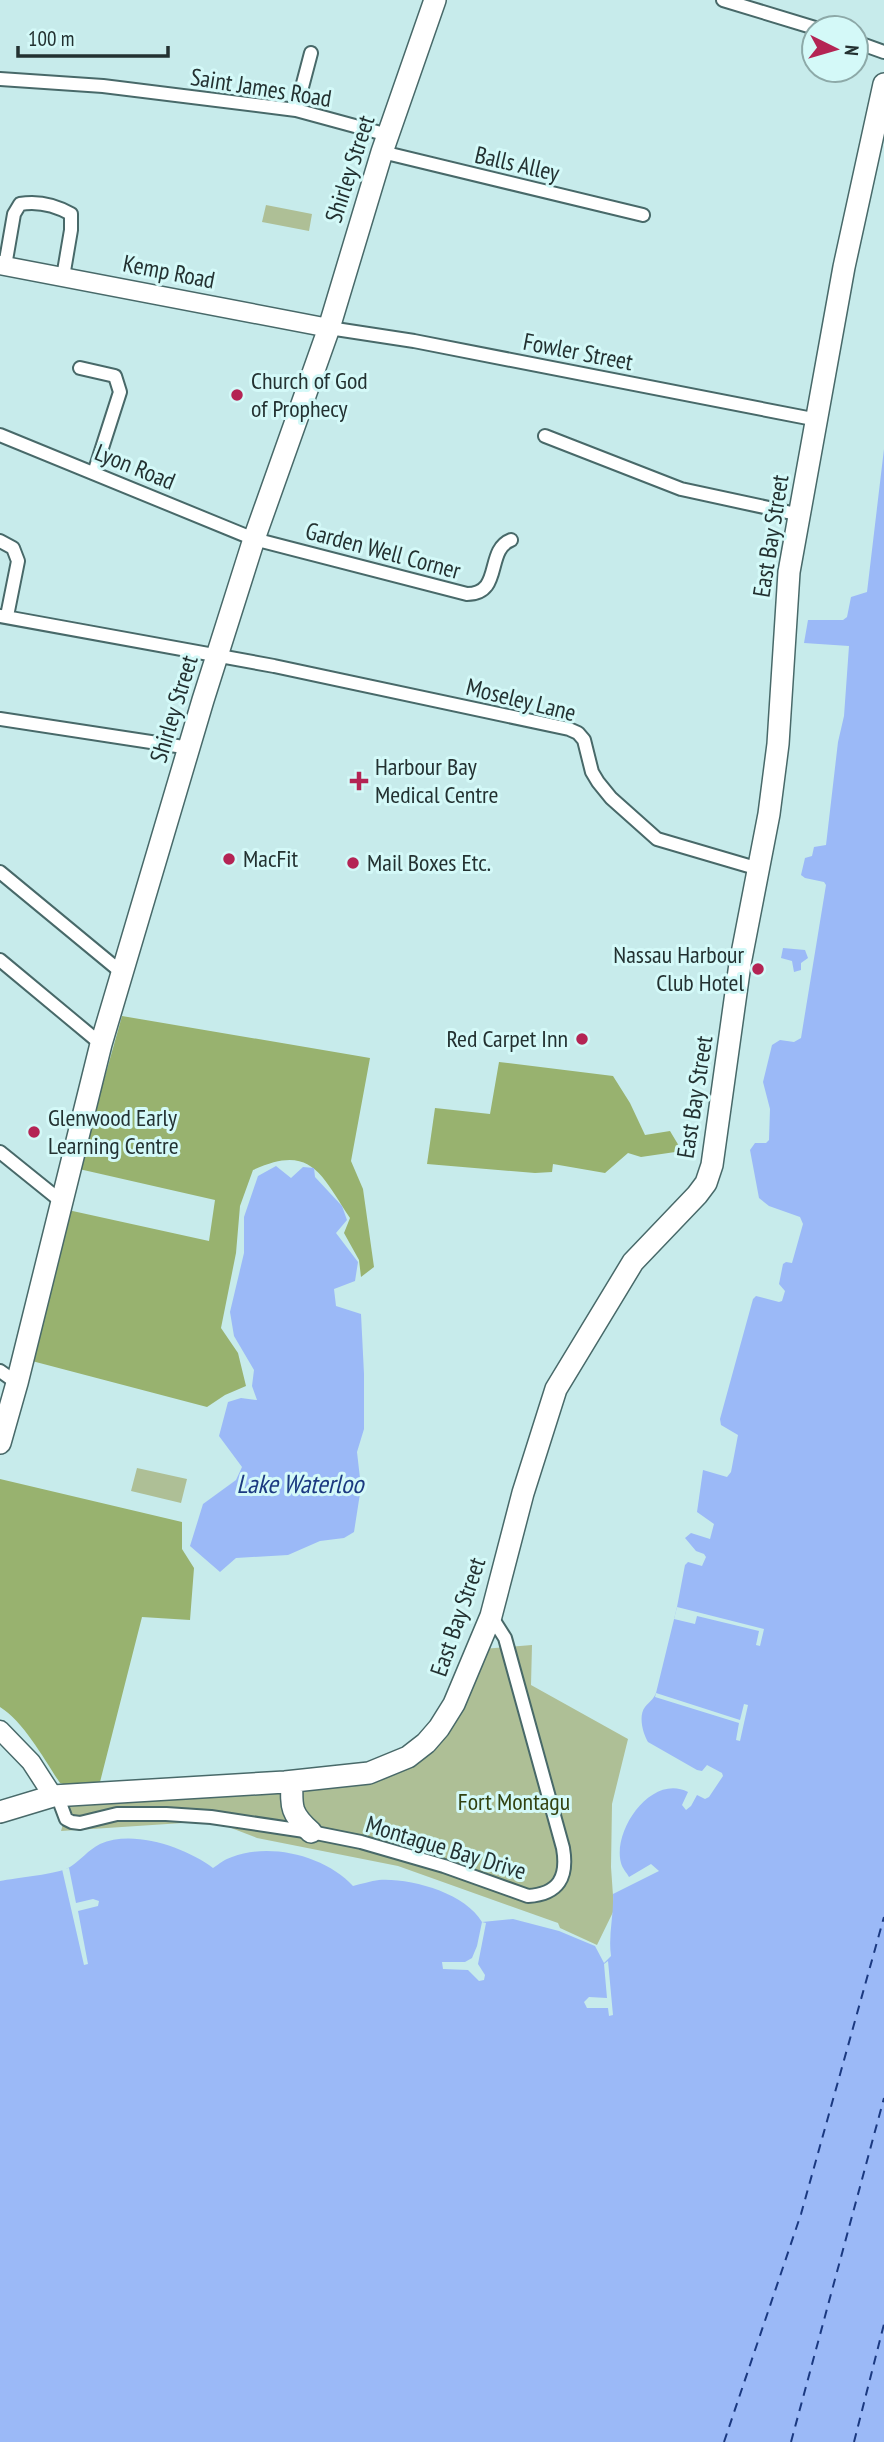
<svg xmlns="http://www.w3.org/2000/svg" width="884" height="2442" font-family="'PT Sans Narrow',sans-serif">
	<style>
		.green { fill: #aebf96 }
		.forest { fill: #98b26f }
		.water { fill: #9bb9f7 }
		.pier { fill: #c7ebeb }
		.lines { fill: none; stroke-linecap: round; stroke-linejoin: round }
		.ferry { stroke: #1b3980; stroke-width: 2; stroke-dasharray: 9 7; stroke-linecap: butt }
		.street-casing { stroke: #486969; stroke-width: 16 }
		.secondary-casing { stroke: #486969; stroke-width: 21 }
		.highway-casing { stroke: #486969; stroke-width: 24 }
		.street { stroke: #fff; stroke-width: 12 }
		.secondary { stroke: #fff; stroke-width: 18 }
		.highway { stroke: #fff; stroke-width: 21 }
		.poi-dot { fill: #b42454; stroke: #d4f9f8; stroke-width: 2.5 }
		.labels { text-anchor: middle; stroke-width: 6; stroke-linejoin: round; paint-order: stroke }
		.street-label { font-size: 24px; fill: #233131; stroke: #d4f9f8 }
		.poi-label { font-size: 24px; fill: #233131; stroke: #d4f9f8; text-anchor: start }
		.park-label { font-size: 24px; fill: #314110; stroke: #d4f9f8 }
		.water-label { font-size: 26px; font-style: italic; fill: #1b3980; stroke: #d4f9f8 }
	</style>
	<rect width="100%" height="100%" fill="#c7ebeb"/>
	<!-- green -->
	<path class="green" d="M266,205l46,9 -3,17 -47,-9z
		M137,1468l50,11 -6,24 -50,-12z
		M532,1645l-1,40 97,54 -16,65 -1,63 3,43 -17,35 -37,-17 -2,-5 -160,-57 -141,-28 -44,-17 -152,10 9,-30 230,-12 125,-35 58,-105z"/>
	<!-- forest -->
	<path class="forest" d="M122,1016l248,42 -19,103 12,28 11,78 -13,10 -2,-17 -15,-27 6,-15c-29,-44 -39,-75 -97,-48l-13,36 -4,47 -15,75 17,25 8,33 -21,9 -18,12 -175,-46 36,-151 141,31 6,-41 -136,-31z
		M499,1062l114,14 17,27 15,32 25,-4 12,20 -41,6 -13,-4 -23,20 -52,-9 -1,8 -17,1 -108,-9 8,-56 55,6z
		M0,1479l182,43v27l12,19 -4,52 -48,-3 -43,169 -25,1 -14,-4c-16,-24 -36,-61 -60,-76z"/>
	<!-- water -->
	<path class="water" d="M884,449v1993h-884v-561c15,-3 59,-7 70,-14 11,-7 18,-17 30,-23 34,-15 86,4 113,24 6,-4 12,-9 19,-11 38,-15 94,-1 121,29 8,-2 18,-5 26,-6 32,-2 86,13 103,42l31,-3 46,12 36,15 9,17 7,-7c-3,-21 3,-41 2,-62l46,-23 -8,-7 -22,13c-2,-4 -7,-9 -8,-14 -9,-33 31,-90 67,-71l-6,13 4,5 5,-4 6,-11 8,4 4,-2 14,-21 -1,-3 -15,-8 -5,6 -5,-1 -49,-28c-5,-8 -10,-26 -3,-35 4,-5 8,-7 11,-14l21,-86 8,-42 3,-3 14,4 4,-9 -2,-3 -8,-3 -11,-13 6,-5 19,6 4,-15 -17,-12 6,-42 24,7 4,-5 7,-37 -17,-10 -1,-6 33,-120 3,-3 23,6 3,-1 3,-10 -6,-7 4,-20 3,-2 6,1 11,-39 -3,-7 -31,-11 -10,-8 -9,-48 5,-7h11l3,-3 1,-31 -7,-27 9,-37 8,-5 14,2 7,-4 25,-153 -2,-3 -19,-4 -4,-3 4,-17 7,-2 2,-9 12,-2 12,-103 6,-26 5,-70 -45,-3 4,-23h35l4,-3 4,-20 16,-5z
		M783,948l22,2 3,8 -7,5v7l-7,2 -2,-11 -11,-3z
		M276,1166l15,12 12,-11 11,1 1,9 27,29 5,14 -11,13 22,29 -3,19 -21,8 2,17 25,8 3,60v55l-7,23 4,35 -7,45 -10,6 -24,3 -32,14 -52,3 -16,14 -30,-26 13,-42 33,-24 6,-13 -23,-31 9,-34 13,-4 16,2 -5,-14 2,-16 -20,-34 -4,-24 14,-59v-36l14,-41z"/>
	<!-- pier -->
	<path class="pier" d="M677,1607l87,22 -4,17 -4,-1 3,-14 -62,-15 -2,8 -21,-5z
		M656,1693l84,27 4,-16 4,1 -8,36 -4,-1 3,-17 -84,-26z
		M69,1868l7,35 17,-4 6,2 -1,5 -20,5 10,53 -4,1 -22,-96z
		M482,1922l4,1 -8,41 7,11 -1,5 -5,1 -11,-11 -25,-1 -1,-7h23l7,-4 5,-12z
		M608,1961l5,54 -4,1 -1,-8h-21l-3,-6 5,-5 18,1 -3,-34z"/>
	<g class="lines">
		<!-- ferry -->
		<path class="ferry" d="M724,2442l77,-228 83,-297
			M791,2442l93,-344
			M854,2442l30,-118"/>
		<defs>
			<path id="street" d="M723,0l92,28
				M856,42l28,10
				M0,79l103,7 193,24 92,25
				M296,110l15,-57
				M382,152l261,63
				M5,266l9,-52 6,-10c17,-3 35,1 51,10v16l-8,47
				M329,328l85,13 404,79
				M80,368l35,8 5,16 -26,81
				M0,435l254,104 213,55c36,0 18,-44 44,-54
				M545,436l136,53 120,26
				M0,541l13,7 5,13 -11,55
				M0,616l274,50 295,63 9,4 6,7 8,32 6,10 13,16 46,41 102,30
				M0,719l190,29
				M0,872l121,100
				M0,960l101,84
				M0,1152l62,50
				M0,1371l17,12
				M53,1796l7,7 6,16 6,3 8,1 37,-9h49l45,3 100,15 50,10 83,24 84,30c31,-2 40,-19 35,-48l-58,-210 -14,-22"/>
			<path id="secondary" d="M0,265l329,63
				M0,1730l31,32 22,34"/>
			<path id="highway" d="M0,1443l17,-60 84,-339 102,-344 51,-161 75,-211 53,-176 53,-152
				M292,1782c-1,26 -1,32 19,50
				M0,1812l53,-16 232,-14 84,-9 39,-16 18,-14 13,-15 15,-24 37,-88 32,-123 33,-104 77,-127 64,-67 9,-12 6,-18 28,-201 29,-150 9,-70 11,-172 55,-305 40,-183"/>
		</defs>
		<!-- street casing -->
		<use href="#street" class="street-casing"/>
		<!-- secondary casing -->
		<use href="#secondary" class="secondary-casing"/>
		<!-- highway casing -->
		<use href="#highway" class="highway-casing"/>
		<!-- street -->
		<use href="#street" class="street"/>
		<!-- secondary -->
		<use href="#secondary" class="secondary"/>
		<!-- highway -->
		<use href="#highway" class="highway"/>
	</g>
	<!-- markers -->
	<g class="poi-dot">
		<circle cx="237" cy="395" r="7"/>
		<path d="M355.5 770.5h7v7h7v7h-7v7h-7v-7h-7v-7h7z"/>
		<circle cx="229" cy="859" r="7"/>
		<circle cx="353" cy="863" r="7"/>
		<circle cx="758" cy="969" r="7"/>
		<circle cx="582" cy="1039" r="7"/>
		<circle cx="34" cy="1132" r="7"/>
	</g>
	<g class="labels">
		<!-- street labels -->
		<g class="street-label">
			<text transform="translate(261 88) rotate(9)" y="8">Saint James Road</text>
			<text transform="translate(517 164) rotate(13)" y="8">Balls Alley</text>
			<text transform="translate(350 169) rotate(-72)" y="8">Shirley Street</text>
			<text transform="translate(169 272) rotate(11)" y="8">Kemp Road</text>
			<text transform="translate(578 352) rotate(11)" y="8">Fowler Street</text>
			<text transform="translate(135 467) rotate(22)" y="8">Lyon Road</text>
			<text transform="translate(771 536) rotate(-81)" y="8">East Bay Street</text>
			<text transform="translate(383 551) rotate(15)" y="8">Garden Well Corner</text>
			<text transform="translate(521 700) rotate(14)" y="8">Moseley Lane</text>
			<text transform="translate(174 709) rotate(-73)" y="8">Shirley Street</text>
			<text transform="translate(695 1097) rotate(-81)" y="8">East Bay Street</text>
			<text transform="translate(458 1617) rotate(-71)" y="8">East Bay Street</text>
			<text transform="translate(446 1848) rotate(17)" y="8">Montague Bay Drive</text>
		</g>
		<!-- poi labels -->
		<g class="poi-label">
			<text x="251" y="389">Church of God<tspan x="251" dy="28">of Prophecy</tspan></text>
			<text x="375" y="775">Harbour Bay<tspan x="375" dy="28">Medical Centre</tspan></text>
			<text x="243" y="867">MacFit</text>
			<text x="367" y="871">Mail Boxes Etc.</text>
			<text x="744" y="963" text-anchor="end">Nassau Harbour<tspan x="744" dy="28">Club Hotel</tspan></text>
			<text x="568" y="1047" text-anchor="end">Red Carpet Inn</text>
			<text x="48" y="1126">Glenwood Early<tspan x="48" dy="28">Learning Centre</tspan></text>
		</g>
		<!-- park labels -->
		<g class="park-label">
			<text x="514" y="1810">Fort Montagu</text>
		</g>
		<!-- water labels -->
		<g class="water-label">
			<text x="300" y="1493">Lake Waterloo</text>
		</g>
	</g>
	<!-- north arrow -->
	<g transform="translate(835 49) rotate(95)"><circle r="33" fill="#d4f9f8" stroke="#8da9a8" stroke-width="2"/>
	<path d="M0-5L12 26L0 18L-12 26Z" fill="#b42454"/>
	<text y="-10" font-size="19" font-weight="bold" text-anchor="middle" fill="#233131">N</text>
	</g>
	<!-- scale -->
	<path d="M18 46v10h150v-10" fill="none" stroke="#233131" stroke-width="3.5"/>
	<text x="28" y="46" font-size="21" fill="#233131" stroke="#d4f9f8" stroke-width="5" paint-order="stroke">100 m</text>
</svg>
